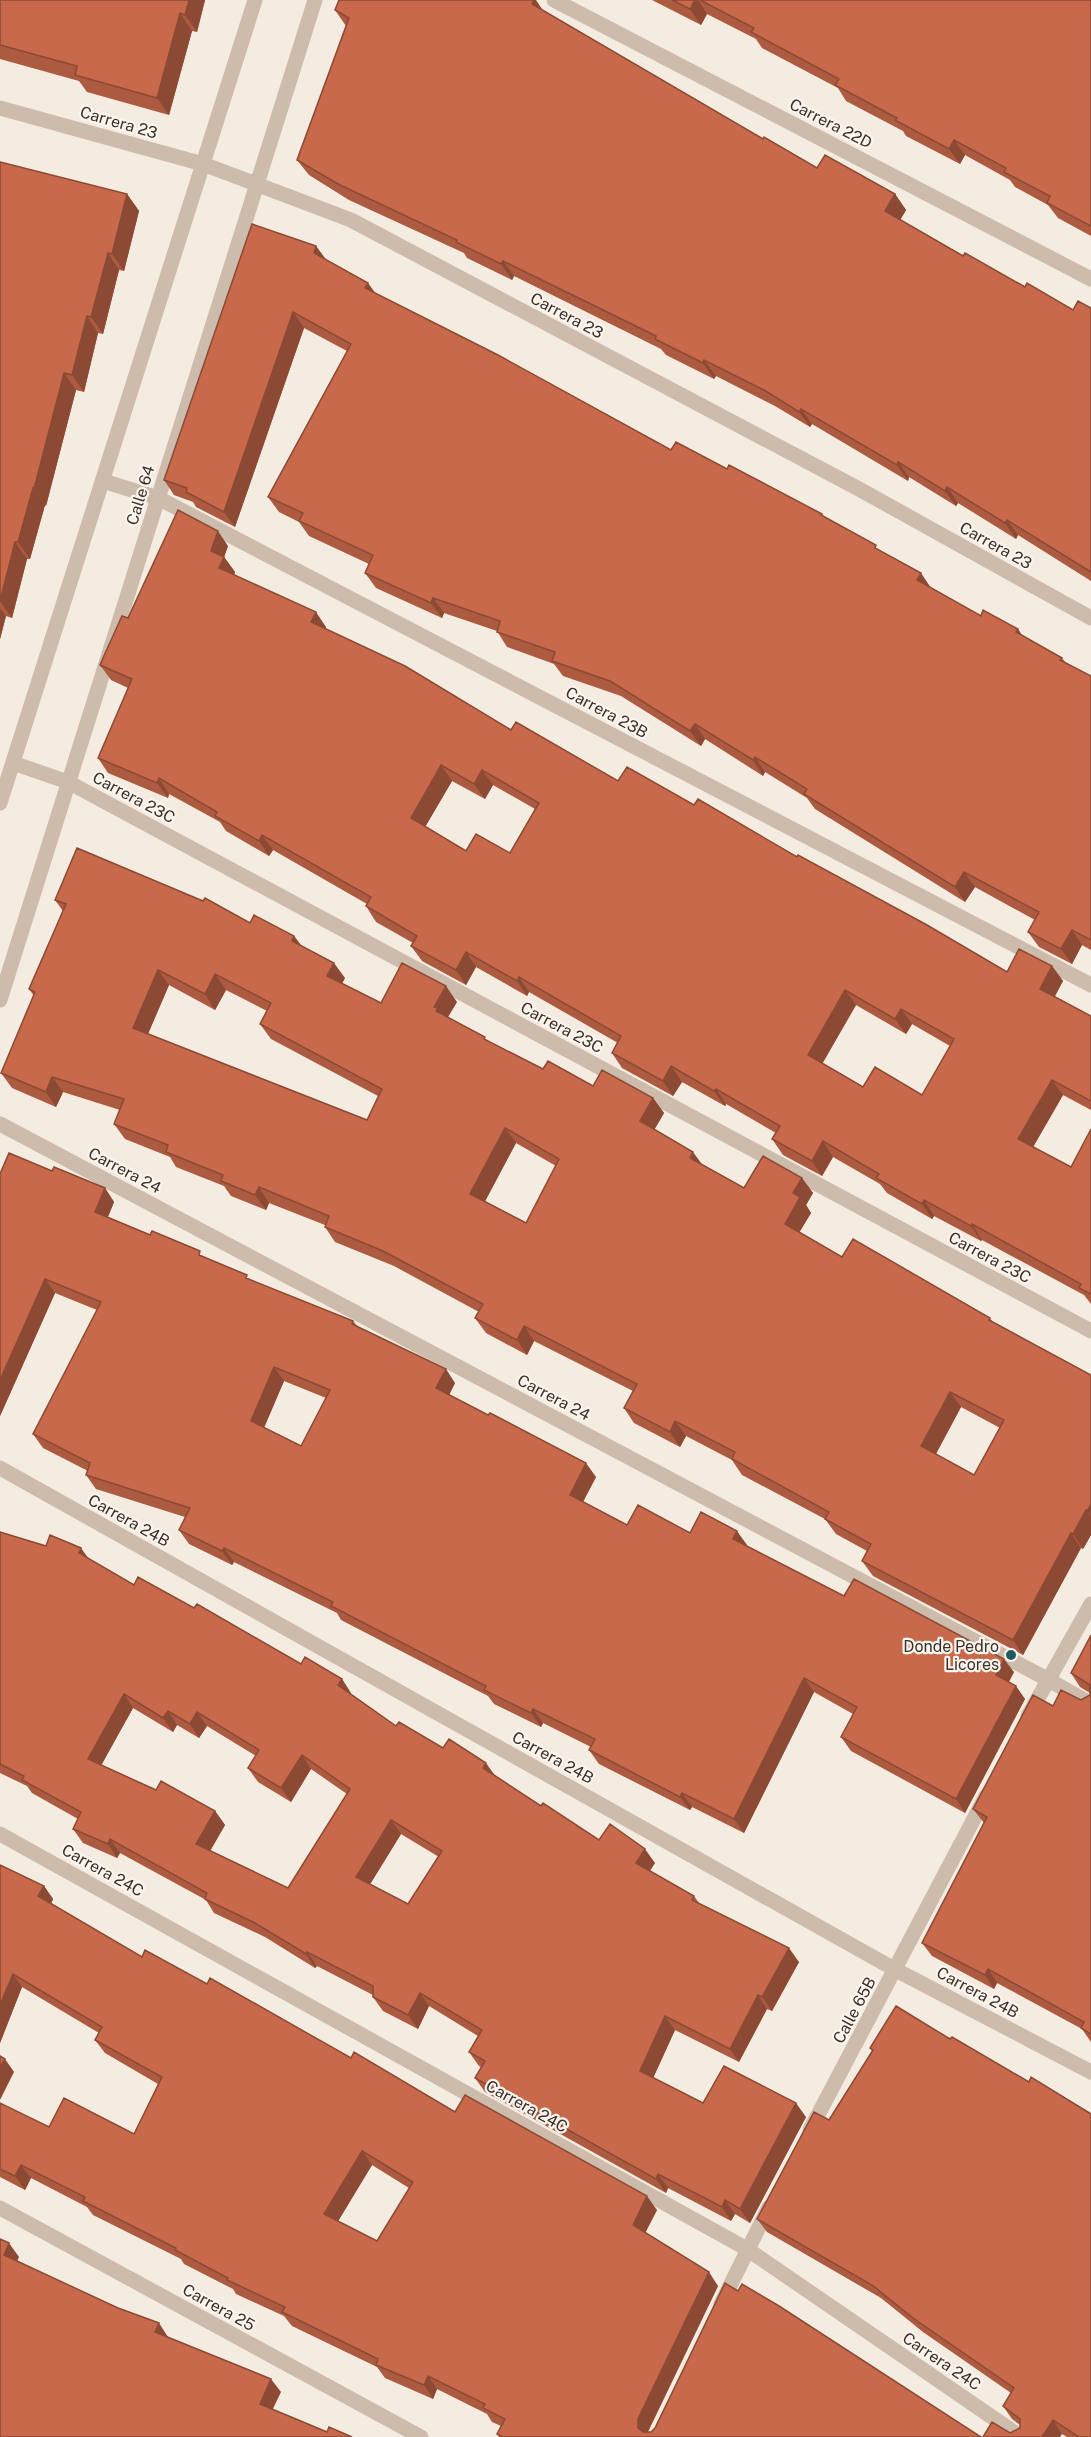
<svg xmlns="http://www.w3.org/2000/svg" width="1091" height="2437" font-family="'Public Sans',sans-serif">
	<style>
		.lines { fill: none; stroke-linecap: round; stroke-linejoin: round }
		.minor { stroke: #cdbbac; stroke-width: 15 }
		.tertiary { stroke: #cdbbac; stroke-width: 15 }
		.wall { fill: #ac5a40; fill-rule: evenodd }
		.shaded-wall { fill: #8c4a34 }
		.building { fill: #c8694b; stroke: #8c4a34; stroke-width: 1.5; fill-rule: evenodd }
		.poi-dot { fill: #1f5a5e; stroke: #fbf5ee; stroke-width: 2 }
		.labels { text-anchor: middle; stroke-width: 4.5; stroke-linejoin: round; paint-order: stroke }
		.street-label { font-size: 16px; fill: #3b302b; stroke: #fbf5ee }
		.poi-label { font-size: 16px; fill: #3b302b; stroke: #fbf5ee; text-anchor: end }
	</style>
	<rect width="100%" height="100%" fill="#f4ebe1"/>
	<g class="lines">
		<!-- minor -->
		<path class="minor" d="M554,0l537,279
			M103,481l55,17 933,487
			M13,763l55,19 1023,549
			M0,1468l896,502 195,102
			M1028,1716l63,-112
			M0,1834l747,415 274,188
			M810,2130l176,-334
			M0,2208l421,229
			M721,2304l48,-97"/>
		<!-- tertiary -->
		<path class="tertiary" d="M0,108l203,56 148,56 508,269 232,129
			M0,803l255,-803
			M0,1000l315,-1000
			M0,1124l1047,555 44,25"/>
	</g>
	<!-- wall -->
	<path class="wall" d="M0,0h205l-8,32 -5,-1 -23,84 -82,-23 -8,-11 -79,-22z
		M652,0h439v236l-33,-18 -10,-13 -33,-18 -5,-7 -45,-25 -5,9 -54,-28 -3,-5 -57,-30 -8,-13 -76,-40 -6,-9 -49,-25 -6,11z
		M335,10h207l221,129 54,29 78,26 11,16 -6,10 63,36 110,54 18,-2v273l-73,-46 -2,4 -58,-36 -2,3 -47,-29 -1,4 -96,-57 -2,3 -35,-21 -59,-30 -2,3 -48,-24 -5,-6 -147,-73 -2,4 -45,-22 -3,-5 -115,-53 -40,-25 -12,-15 49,-134z
		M0,162l127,32 12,17 -15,60 -5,-1 -16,64 -5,-1 -14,59 -8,-2 -30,116 -1,-1 -15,54h-3l-15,59 -6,-2 -6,23z
		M316,246l10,14 49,33 296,157 56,19 95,45 2,3 57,35 50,36 50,28 42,20 39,22 4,5 25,13v274l-9,-5 -10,19 -33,-17 -11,-15 7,-12 -60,-33 -10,15 -150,-93 -8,-11 -42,-26 -2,4 -58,-37 -4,7 -80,-50 -58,-20 -9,-12 -47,-17 -10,-16 -53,-18 -2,5 -66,-30 -11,-15 4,-9 -60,-28 -10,-14 -20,-10 -11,-15 79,-146 -43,-23 -69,199 -39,-20 -3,-5 -19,-7 -10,-15z
		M228,546l-4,11 11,15 -1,3 92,52 -1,2 186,101 107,51 76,24 103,52 210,115 45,-6 11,15 -9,15 37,20v94l-28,-15 -30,52 38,20 20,-38v175l-7,-9 -102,-55 -1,1 -47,-25 -2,3 -45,-26 -7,-9 -47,-27 -11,19 -39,-21 -11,-16 4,-6 -50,-29 -1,2 -43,-24 -9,14 -51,-28 -10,-15 6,-10 -89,-51 -2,4 -51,-29 -10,18 -44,-24 -11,-15 2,-3 -37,-21 -10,-16 1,-2 -94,-54 -4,6 -43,-25 -6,-9 -51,-28 -1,4 -60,-25 -10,-15 30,-70 -17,-8 -11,-15 28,-47zM452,781l33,18 8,-14 42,24 -25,44 -44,-2 -41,-24zM856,1005l50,29 6,-10 38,22 -28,49 -59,-8 -41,-23z
		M55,900l195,23 44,13 7,9 44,33 -3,5 39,20 76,-1 -9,15 40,24 55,28 50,17 60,12 11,15 -10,17 49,35 41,23 58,-10 11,15 -7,12 5,8 -12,20 43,24 148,61 3,5 98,52v160l-8,14 -2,-1 -58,107 -150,-79 -11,-15 5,-10 -31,-17 -11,-15 -83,-44 -10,-15 -46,-24 -6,11 -46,-24 -10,-15 9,-17 -99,-50 -7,14 -41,-22 -11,-15 4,-6 -85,-46 -59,-24 -10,-15v-2l-56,-22 -3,7 -35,-14 -7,-10 -48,-19 -6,-10 -45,-18 -11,-15 6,-14 -57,-18 -7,15 -44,-19 -11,-15 33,-77 -5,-7 34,-78zM169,985l46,25 11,-20 41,21 -7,13 11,15 107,57 -11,24 -219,-86zM516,1143l40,23 -30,57 -41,-22zM961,1407l39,21 -26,47 -38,-21z
		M52,1171l53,17 9,14 -6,15 97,40 46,23 102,41 5,6 97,56 -6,12 147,82 -13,25 44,23 63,8 57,12 -1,1 98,50 170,76 -5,10 16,17 -60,114 -114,-62 -10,-14 12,-23 -39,-22 -70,141 -52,-26 -2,3 -91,-46 -10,-14 2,-3 -48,-24 -2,4 -47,-23 -6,-8 -147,-76 -4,-7 -103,-51 -2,3 -43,-21 -10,-14 6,-13 -89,-28 -10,-14 2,-4 -45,-23 -10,-14 64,-124 -42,-17 -55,123v-242zM284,1381l42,17 -25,48 -37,-19z
		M0,1532l46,14 43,13 45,26 60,23 107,56 41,15 9,15 45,32 47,22 52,27 46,31 58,34 56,23 -5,8 44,25 5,7 100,59 -27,49 -5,-2 -28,53 -64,-32 -22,48 50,25 103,14 -56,106 -15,-9 -4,7 -63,-33 -2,5 -181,-101 -10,-14 6,-11 -2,-1 -10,-14 9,-16 -49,-30 -11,23 -35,-18 -10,-14v-2l-56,-29 -2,2 -50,-31 -51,-24 -8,-13 -86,-47 -3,5 -34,-15 -10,-14 5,-10 -46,-26 -5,-7 -27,-13zM133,1708l40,24 4,-7 22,13 8,-12 49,30 -8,12 10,14 33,20 20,-33 36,25 -59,94 -78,-37 15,-26 -10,-14 -59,-21 -55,-25zM401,1834l38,23 -31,47 -38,-20z
		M1091,1635v407l-9,-13 -85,-46 -3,6 -62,-33 -10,-13 62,-120 -11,-14 80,-103 28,-6 9,-5v-2l-10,-6 -9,-14z
		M0,1865l44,21 9,13 -2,5 91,53 65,27 248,128 202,98 -12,23 73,53 -70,146 333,5h-482l-2,-3 4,-8 -9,-4 -5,-8 -50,-25 -4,10 -48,-21 -8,-11 -85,-41 -8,-10 -48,-22 -3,-5 -49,-25 -3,-5 -88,-44 -6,-8 -56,-29 -6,12 -25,-13v-74l49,24 85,7 24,-50 -53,-31 -10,-13 4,-7 -77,-46 -22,56zM372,2165l37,23 -32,53 -39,-20z
		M896,2006l195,431h-24l-5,-3 -52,-1 10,-5v-3l-8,-6 -9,-13 8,-13 -88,-61 -42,-34 -114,-66 -10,-13 72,-99 43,-69 -2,-3z"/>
	<!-- shaded-wall -->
	<path class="shaded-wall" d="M189,0h16l-8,32 -12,-17z
		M534,0h2l10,15 -14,-11z
		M695,0h3l9,14 -6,11 -11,-16z
		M180,13l12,18 -23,84 -12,-17z
		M954,140l11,15 -5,9 -11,-15z
		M127,194l12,17 -15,60 -12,-17z
		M895,194l11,16 -10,17 -11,-16z
		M316,246l11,15 -13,-8z
		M108,253l11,17 -16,64 -12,-17z
		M503,261l11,15 -2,4 -11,-16z
		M368,283l11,15 -14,-10z
		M293,312l11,16 -69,199 -11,-15z
		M87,316l11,17 -14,59 -12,-17z
		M704,360l12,16 -2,3 -11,-16z
		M64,373l12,17 -30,116 -12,-17z
		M801,409l11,15 -2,3 -11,-15z
		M898,462l11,15 -1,4 -11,-16z
		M947,487l11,16 -2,3 -11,-15z
		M33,488l12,17 -15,54 -12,-17z
		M1007,520l11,15 -2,4 -11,-16z
		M218,531l10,15 -4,11 11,15 -5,11 -11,-15 -8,-17z
		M15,542l12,17 -15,59 -12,-17z
		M921,573l10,15 -4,7 -10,-15z
		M433,598l11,15 -2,5 -11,-15z
		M0,608l6,8 -6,23z
		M316,612l10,15 -4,11 -11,-16z
		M1018,629l10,15 -12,-12z
		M695,724l10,15 -4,7 -11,-15z
		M755,757l10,15 -2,4 -10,-16z
		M441,765l11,16 -31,53 -10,-16z
		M482,770l11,15 -8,14 -11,-15z
		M159,778l10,16 -1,4 -11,-15z
		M262,835l11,15 -4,6 -10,-15z
		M964,872l11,15 -10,15 -10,-15z
		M1072,930l10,15 -10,19 -11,-15z
		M294,936l11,15 -13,-10z
		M466,952l10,15 -10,18 -10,-15z
		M334,963l11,15 -7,13 -11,-15z
		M1052,966l11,15 -12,23 -11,-15z
		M158,970l11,15 -25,58 -11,-15z
		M215,974l11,16 -11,20 -10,-16z
		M519,977l10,15 -2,4 -10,-15z
		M446,986l11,16 -11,18 1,6 -13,-19z
		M845,990l11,15 -38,66 -10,-16z
		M901,1009l11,15 -6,10 -11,-15z
		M671,1066l11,16 -9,14 -10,-15z
		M52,1077l11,15 -7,15 -10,-15z
		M1052,1080l11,15 -34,59 -11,-15z
		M716,1089l10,15 -1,2 -11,-15z
		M653,1098l11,15 -14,24 -10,-16z
		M505,1128l11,15 -35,66 -11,-15z
		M823,1141l10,16 -11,19 -10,-15z
		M693,1152l11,15 -14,-9z
		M802,1178l11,15 -7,12 5,8 -16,26 -10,-15 8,-31z
		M259,1187l10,16 -3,7 -11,-15z
		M105,1188l9,14 -10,24 -9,-14z
		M924,1200l10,16 -2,3 -10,-15z
		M972,1224l10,16 -1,1 -10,-15z
		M45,1279l10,14 -55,123v-36z
		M524,1326l10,15 -7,14 -10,-15z
		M274,1367l10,14 -23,54 -10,-14z
		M446,1369l9,14 -9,18 -10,-13z
		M950,1392l11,15 -29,54 -11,-15z
		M675,1421l11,15 -6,11 -10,-15z
		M586,1463l10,14 -17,32 -9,-14z
		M1091,1504v12l-4,-5z
		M1086,1510l5,7v18l-8,14 -10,-15z
		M737,1531l10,14 -5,8 -9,-14z
		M1071,1533l10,15 -58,107 -10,-15z
		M81,1548l10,14 -12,-9z
		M224,1548l10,14 -2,3 -10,-14z
		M1004,1659l10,13 -9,16 -9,-13z
		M804,1678l10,14 -70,141 -10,-14z
		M342,1679l9,14 -3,6 -10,-14z
		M1016,1686l9,13 -60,114 -9,-14z
		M124,1694l9,14 -36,65 -9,-14z
		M533,1709l10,14 -2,4 -10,-14z
		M168,1711l9,14 -4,7 -10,-14z
		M197,1712l10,14 -8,12 -9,-14z
		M302,1755l9,14 -20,33 -10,-14z
		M486,1763l10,14 -13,-9z
		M682,1793l10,14 -2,3 -10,-13z
		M215,1811l10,14 -19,33 -10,-14z
		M391,1820l10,14 -35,57 -10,-14z
		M110,1839l10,14 -3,5 -9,-14z
		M645,1849l10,14 -10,14 -9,-14z
		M44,1886l9,13 -5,11 -10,-14z
		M789,1948l10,14 -27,49 -10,-14z
		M307,1952l10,14 -2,2 -9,-14z
		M988,1969l9,14 -3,6 -9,-14z
		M13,1974l9,13 -22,56v-38z
		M420,1993l9,13 -11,23 -10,-14z
		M758,1995l9,14 -28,53 -9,-13z
		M665,2016l10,14 -25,55 -10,-14z
		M5,2059l9,13 -14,28v-33z
		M796,2103l10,14 -56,106 -10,-14z
		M362,2151l10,14 -38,63 -10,-14z
		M21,2165l10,13 -6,12 -10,-14z
		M658,2174l10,14 -2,5 -10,-14z
		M647,2196l10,14 -15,29 -9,-14z
		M725,2200l10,14 -4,7 -9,-14z
		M9,2243l10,14 -5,11 -10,-13z
		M709,2272l9,14 -71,147v4l-9,-9v-9z
		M159,2323l9,14 -4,9 -9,-14z
		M428,2376l9,13 -4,10 -9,-14z
		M271,2379l10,13 -12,25 -9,-13z
		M1053,2420l9,14 -2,3h-18z"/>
	<!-- building -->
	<path class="building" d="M0,0h189l-4,15 -5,-2 -23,85 -82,-23 2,-9 -77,-21z
		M339,0h195l-2,4 231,135 1,-2 53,31 8,-13 70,39 -10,17 78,45 2,-3 60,34 2,-4 46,27 5,-9 13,7v264l-84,-52 -2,3 -58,-36 -2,4 -47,-29 -1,3 -96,-56 -2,3 -35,-22 -60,-30 -1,3 -48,-24 1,-3 -153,-75 -2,3 -45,-22 1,-2 -119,-56 -41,-24 52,-142 -14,-8z
		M672,0h23l-5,9z
		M700,0h391v226l-44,-23 3,-7 -46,-24 2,-4 -52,-28 -5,9 -54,-29 2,-2 -62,-33 4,-6 -88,-47 3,-4z
		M0,162l127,32 -15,60 -4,-1 -17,64 -4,-1 -15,59 -8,-2 -30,116 -1,-1 -15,54h-3l-15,59z
		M252,224l64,22 -2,7 54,30 -3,5 133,67 173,95 5,-8 51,27 2,-4 93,49 -1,1 55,30 -1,3 46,25 -4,7 64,36 2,-6 35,19 -2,3 46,26 -2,2 31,16v264l-19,-10 -11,19 -33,-17 11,-20 -75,-40 -9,15 -151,-93 3,-5 -52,-32 -2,3 -58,-36 -5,7 -80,-50 -58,-20 3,-9 -58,-20 3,-11 -67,-23 -2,5 -66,-30 8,-18 -74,-34 4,-8 -35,-16 83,-153 -58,-32 -69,200 -38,-20 1,-4 -23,-8z
		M178,510l40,21 -7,20 13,6 -5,11 97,44 -5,10 94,44 106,64 5,-8 102,59 9,-14 67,38 4,-6 99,58 1,-2 129,70 80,47 12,-23 33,17 -12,23 51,27v85l-39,-21 -34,59 53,28 20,-38v165l-12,-6 2,-4 -109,-60 -1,2 -47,-26 -2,4 -46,-26 3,-4 -56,-33 -11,20 -40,-22 8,-13 -64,-37 -2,2 -43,-25 -8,15 -51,-28 9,-17 -102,-59 -2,4 -51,-29 -10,18 -45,-24 6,-10 -51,-30 5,-9 -109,-62 -3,6 -44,-25 2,-4 -58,-34 -2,5 -59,-25 34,-79 -32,-14 3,-7 19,-42 6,2zM441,765l33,19 8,-14 57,33 -29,50 -34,-19 -10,17 -55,-33zM845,990l50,29 6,-10 53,30 -32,56 -47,-28 -12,20 -55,-32z
		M77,848l126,53 2,-3 45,25 4,-8 40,21 -2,5 42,22 -7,13 54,27 21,-40 44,23 -12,21 4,1 -2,3 49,26 -1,2 59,30 5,-8 45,25 9,-16 51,28 -13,23 53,31 -3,6 54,30 19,-32 39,22 -9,15 7,4 -15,27 57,33 11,-18 137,79 -1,2 102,55v129l-4,7 -1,-1 -13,24 -2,-1 -58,107 -151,-79 9,-17 -46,-25 4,-7 -97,-53 3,-7 -60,-31 -5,11 -46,-24 13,-24 -113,-58 -7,14 -42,-22 8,-14 -100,-53 -58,-24 4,-11 -70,-29 -4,8 -34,-14 2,-6 -57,-23 2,-7 -54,-21 10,-25 -72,-22 -6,15 -45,-19 34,-81 -6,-3 37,-85 -11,-4zM158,970l47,24 10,-20 56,29 -11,21 122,65 -15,31 -234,-92zM505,1128l54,31 -33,64 -56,-29zM950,1392l54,28 -30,55 -53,-29z
		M9,1153l43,18 2,-4 51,21 -10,24 55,23 2,-4 48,20 -1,4 48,20 -1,3 107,43 -1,3 94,45 -10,19 52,27 2,-2 96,50 -16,32 57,30 11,-20 52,28 11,-21 36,19 -4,8 111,57 10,-17 150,80 -8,16 20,11 -60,113 -115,-62 16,-30 -53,-29 -70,141 -52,-26 -2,4 -91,-47 6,-11 -62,-30 -2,4 -47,-23 2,-4 -155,-80 2,-4 -109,-54 -2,3 -43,-21 11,-22 -104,-33 4,-12 -57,-29 68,-132 -56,-23 -45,101v-206zM274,1367l56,23 -29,56 -50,-25z
		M0,1532l46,14 4,-11 31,13 -2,5 55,32 4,-8 56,31 3,-4 104,60 4,-7 37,22 -4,6 58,41 3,-4 44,26 6,-9 37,24 -3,5 58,38 2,-3 56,37 11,-16 35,25 -9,14 58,33 -2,4 97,48 -27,49 -4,-2 -28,54 -65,-33 -25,55 63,32 21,-37 72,37 -56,106 -15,-9 -3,7 -64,-33 -2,5 -181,-101 10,-17 -16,-9 13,-22 -62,-37 -12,22 -35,-18v-11l-66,-34 -1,2 -51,-31 -50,-24 2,-6 -97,-54 -2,5 -35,-15 8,-17 -59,-32 2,-4 -24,-12zM124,1694l39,24 5,-7 22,13 7,-12 62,38 -11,18 33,20 21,-33 48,34 -62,99 -92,-44 19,-33 -54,-30 -5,9 -68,-31zM391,1820l51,31 -34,53 -52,-27z
		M1091,1635v399l-10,-6 3,-6 -96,-53 -3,6 -63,-32 65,-126 -14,-8 60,-114 20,11 8,-16 20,10 9,-5v-10l-19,-12z
		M0,1865l44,21 -6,10 104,61 3,-7 62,34 3,-6 141,80 3,-6 101,60 10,-17 182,101 -14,29 76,47 -71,147v9l5,4h8l4,-4 70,-145 13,8 4,-7 37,22 202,131h-478l-6,-3 8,-15 -22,-11 2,-4 -57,-28 -4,9 -48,-20 2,-6 -96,-47 3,-5 -58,-27 1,-2 -53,-28 1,-2 -93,-47 2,-4 -64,-32 -6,11 -15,-7v-66l49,24 15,-29 70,36 28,-57 -67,-37 7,-13 -89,-53 -13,31zM362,2151l51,31 -36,59 -53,-27z
		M896,2006l54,33 2,-2 77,45 2,-5 60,37v323h-12l-26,-17 -11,17h-59l9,-15 18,11 10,-5v-9l-17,-13 11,-18 -101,-70 -41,-33 -115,-66 57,-107 15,8 44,-70 -3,-2z
		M0,2056l5,3 -5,8z
		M0,2239l9,4 -5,12 114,53 41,15 -4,9 116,47 -11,25 67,28 2,-5 23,10h-352z"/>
	<!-- markers -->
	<circle class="poi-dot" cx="1011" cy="1655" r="6"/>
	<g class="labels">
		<!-- street labels -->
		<g class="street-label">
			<text transform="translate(119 122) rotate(16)" y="6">Carrera 23</text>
			<text transform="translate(831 123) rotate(27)" y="6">Carrera 22D</text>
			<text transform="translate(567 315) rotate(28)" y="6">Carrera 23</text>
			<text transform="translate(140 495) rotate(-73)" y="6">Calle 64</text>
			<text transform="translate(996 545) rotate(29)" y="6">Carrera 23</text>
			<text transform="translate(607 712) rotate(28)" y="6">Carrera 23B</text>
			<text transform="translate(134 797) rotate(28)" y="6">Carrera 23C</text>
			<text transform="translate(562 1027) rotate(28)" y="6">Carrera 23C</text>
			<text transform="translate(125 1170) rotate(28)" y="6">Carrera 24</text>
			<text transform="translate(990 1257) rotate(28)" y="6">Carrera 23C</text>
			<text transform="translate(554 1397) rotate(28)" y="6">Carrera 24</text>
			<text transform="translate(129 1520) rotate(29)" y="6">Carrera 24B</text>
			<text transform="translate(553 1757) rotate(29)" y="6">Carrera 24B</text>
			<text transform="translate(103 1870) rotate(29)" y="6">Carrera 24C</text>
			<text transform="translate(978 1992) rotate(28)" y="6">Carrera 24B</text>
			<text transform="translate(854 2010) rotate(-62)" y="6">Calle 65B</text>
			<text transform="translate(527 2106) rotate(29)" y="6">Carrera 24C</text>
			<text transform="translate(219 2307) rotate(29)" y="6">Carrera 25</text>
			<text transform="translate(942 2361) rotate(34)" y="6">Carrera 24C</text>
		</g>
		<!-- poi labels -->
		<g class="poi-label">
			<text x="999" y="1652">Donde Pedro<tspan x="999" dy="18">Licores</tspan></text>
		</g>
	</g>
</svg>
